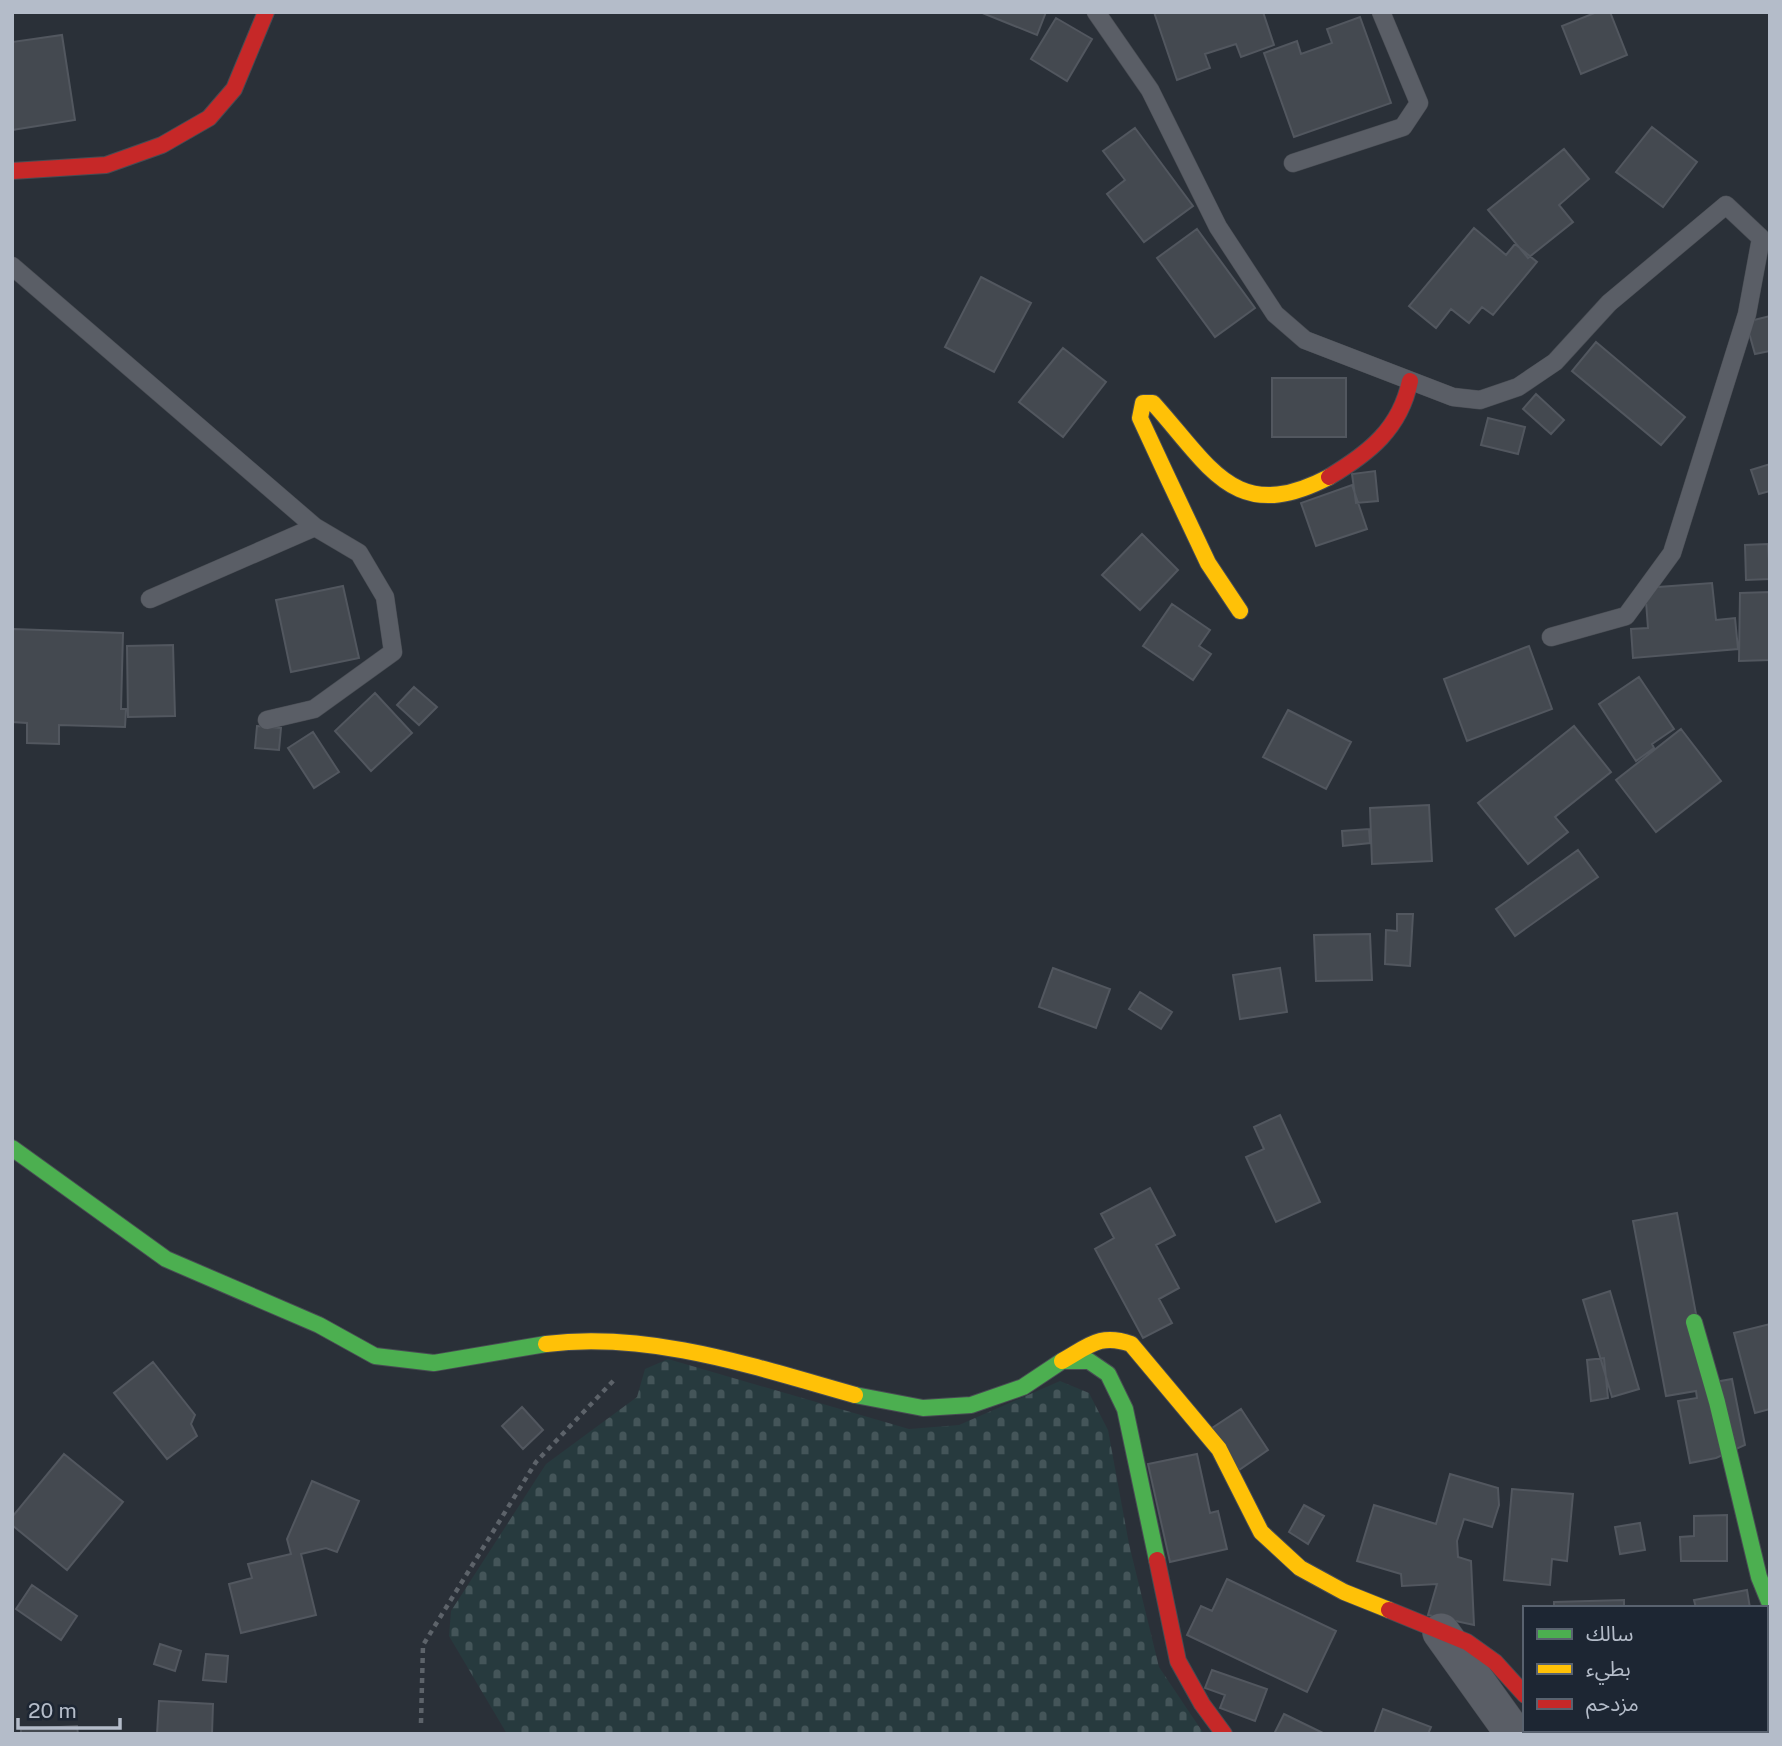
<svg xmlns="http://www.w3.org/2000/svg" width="1782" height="1746" font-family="'Public Sans','Noto Sans Arabic',sans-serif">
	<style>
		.cemetery { fill: url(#cemetery-stones) }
		.building { fill: #444950; stroke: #52575f; stroke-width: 2 }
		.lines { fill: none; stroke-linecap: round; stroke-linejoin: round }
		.lane-casing { stroke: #484c53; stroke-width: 19 }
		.street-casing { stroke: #484c53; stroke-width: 38 }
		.fast-casing { stroke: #484c53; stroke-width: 18 }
		.slow-casing { stroke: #484c53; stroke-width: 18 }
		.jam-casing { stroke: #484c53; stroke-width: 18 }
		.path { stroke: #5d636a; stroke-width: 4.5; stroke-dasharray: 5 5; stroke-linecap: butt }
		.lane { stroke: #5a5e66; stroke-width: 18 }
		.street { stroke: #5a5e66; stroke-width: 37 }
		.fast { stroke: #4caf50; stroke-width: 16 }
		.slow { stroke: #ffc107; stroke-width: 16 }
		.jam { stroke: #c62828; stroke-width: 16 }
	</style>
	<defs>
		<pattern id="cemetery-stones" width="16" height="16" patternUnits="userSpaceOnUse" patternTransform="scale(1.75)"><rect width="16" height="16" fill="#273a3e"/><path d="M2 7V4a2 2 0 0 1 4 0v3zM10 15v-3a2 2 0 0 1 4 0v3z" fill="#445559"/></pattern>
	</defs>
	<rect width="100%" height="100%" fill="#2a3038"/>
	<!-- cemetery -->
	<path class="cemetery" d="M668,1359l241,70 50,-4 101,-44 29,12 19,37 21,114 30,123 45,67h-697l-58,-98 2,-25 95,-147 91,-67 8,-28z"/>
	<!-- building -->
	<path class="building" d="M980,12h66l-9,23z
		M1154,12h109l11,33 -33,12 -5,-13 -31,10 5,14 -33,12z
		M1597,12h13l17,43 -46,19 -19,-48z
		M1360,17l31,86 -97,34 -30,-84 33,-12 4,13 31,-11 -5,-14z
		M1056,18l36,21 -25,42 -36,-22z
		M62,35l13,85 -63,10v-88z
		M1652,127l45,35 -34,45 -47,-35z
		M1135,128l58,78 -49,36 -37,-48 18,-14 -22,-29z
		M1564,149l25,30 -30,26 14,17 -45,36 -40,-48z
		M1474,228l32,27 9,-11 22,18 -44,53 -11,-8 -13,16 -18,-14 -15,19 -27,-22z
		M1197,229l58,79 -40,29 -58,-79z
		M981,277l50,26 -37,69 -49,-25z
		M1770,316v35l-15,3 -9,-32z
		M1596,342l89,75 -24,28 -89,-74z
		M1063,348l43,34 -43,55 -44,-35z
		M1272,378h74v59h-74z
		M1536,394l28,26 -13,14 -28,-25z
		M1488,418l37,9 -7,27 -37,-9z
		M1770,464v27l-11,3 -8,-24z
		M1375,471l3,30 -22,2 -4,-29z
		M1352,485l15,44 -51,17 -15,-43z
		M1142,534l36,36 -38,40 -38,-35z
		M1768,544l2,35 -24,1 -1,-35z
		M1712,583l4,37 19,-2 3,31 -105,9 -2,-29 17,-1 -3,-40z
		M343,586l16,72 -68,14 -15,-72z
		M1770,592v68l-31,1 1,-68z
		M1172,604l38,26 -11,16 12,8 -18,26 -50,-34z
		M13,629l110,4 -2,76h5l-1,18 -66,-2v19l-32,-1v-20l-15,-1z
		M173,645l2,71 -47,1 -1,-71z
		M1529,646l23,63 -85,32 -23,-62z
		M1639,677l35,52 -22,15 2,4 -18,13 -37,-57z
		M414,687l23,20 -18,18 -22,-20z
		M375,693l37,40 -41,38 -36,-40z
		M1288,710l63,32 -25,47 -63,-32z
		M257,726l24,2 -2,22 -24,-2z
		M1574,726l37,46 -56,45 13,15 -40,32 -50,-61z
		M1681,729l40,52 -65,51 -40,-52z
		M313,732l26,40 -25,16 -26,-40z
		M1429,805l3,56 -60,3 -2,-56z
		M1369,829l1,14 -27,3 -1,-15z
		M1578,850l20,27 -83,59 -19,-27z
		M1397,914h16l-3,52 -25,-2 1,-34 11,1z
		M1370,934l2,46 -56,1 -2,-46z
		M1053,968l57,21 -14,39 -57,-21z
		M1280,968l7,44 -47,7 -7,-44z
		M1140,992l32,20 -11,17 -32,-20z
		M1280,1115l40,87 -44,20 -30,-65 18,-8 -10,-22z
		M1150,1188l25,47 -19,10 23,43 -20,11 13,24 -29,15 -48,-89 19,-11 -13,-24z
		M1677,1213l32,170 23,-4 13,66 -29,13 -26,5 -12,-62 19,-3 -1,-7 -30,5 -33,-175z
		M1610,1291l29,98 -27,8 -29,-97z
		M1770,1324v85l-15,4 -21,-80z
		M1604,1358l4,40 -17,3 -4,-41z
		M153,1362l42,53 -4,9 6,12 -30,23 -53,-66z
		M522,1407l21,23 -20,19 -21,-23z
		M1241,1409l27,41 -29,20 -27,-42z
		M64,1454l59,48 -56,68 -55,-45v-8z
		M1197,1454l13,59 8,-2 9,38 -57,13 -22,-98z
		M1450,1474l48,14 1,17 -7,22 -28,-8 -7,22 1,16 13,4 3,64 -46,-10 9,-31 -35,2 -1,-12 -44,-13 17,-56 62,19z
		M312,1481l47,20 -22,51 -11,-4 -25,6 15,61 -75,18 -12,-49 23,-6 -4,-14 43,-10 -4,-15z
		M1512,1489l61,5 -6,67 -15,-2 -2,26 -46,-5z
		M1304,1505l20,11 -16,28 -19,-12z
		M1727,1515v46h-46l-1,-24 14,-1v-20z
		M1640,1523l5,27 -25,4 -5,-27z
		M1227,1579l109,52 -29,61 -120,-57 14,-29 11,5z
		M32,1585l45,31 -16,24 -45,-31z
		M1747,1590l3,18h-54l-2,-8z
		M1624,1600v8h-70v-6z
		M160,1644l21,7 -6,20 -21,-7z
		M206,1654l22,2 -2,26 -23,-2z
		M1212,1670l55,19 -12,32 -35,-13 5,-13 -20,-7z
		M1770,1689v45h-21l-1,-4h18v-40z
		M159,1701l54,3 -1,30h-55z
		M1383,1709l48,18 -3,7h-54z
		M1284,1714l41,20h-51z
		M77,1726l1,8h-57v-5z
		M1598,1730h103v4h-103z"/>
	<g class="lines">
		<defs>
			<path id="lane" d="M1096,12l54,78 68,137 57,87 30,26 148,57 27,3 38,-13 37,-25 54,-59 117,-98 35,33 -14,76 -75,239 -46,63 -75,21
				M1293,163l110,-36 16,-24 -38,-91
				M12,266l303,261 -165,72
				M267,720l47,-11 79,-57 -8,-55 -26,-44 -44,-26"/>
			<path id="street" d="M1441,1632l73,102
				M1556,1730l5,4"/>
			<path id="fast" d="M12,1148l154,111 153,66 56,31 59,7 112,-19
				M1694,1322l23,80 42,175 11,27
				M855,1395l68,13 48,-3 52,-18 39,-26h27l19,13 17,35 32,151"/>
			<path id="slow" d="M1240,611l-32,-48 -42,-89 -26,-56 3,-15h10c58,64 82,123 176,74
				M546,1344c105,-13 209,23 309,51
				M1062,1361c27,-15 38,-28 69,-17l88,105 42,83 39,36 44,24 45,18"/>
			<path id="jam" d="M12,171l94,-6 56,-20 47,-27 25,-29 32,-77
				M1329,477c40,-24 71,-48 81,-96
				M1157,1560l21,101 24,43 22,30
				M1389,1610l78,32 28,20 30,33"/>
		</defs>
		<!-- lane casing -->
		<use href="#lane" class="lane-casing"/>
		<!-- street casing -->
		<use href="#street" class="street-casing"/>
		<!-- fast casing -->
		<use href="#fast" class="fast-casing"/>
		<!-- slow casing -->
		<use href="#slow" class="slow-casing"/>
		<!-- jam casing -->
		<use href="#jam" class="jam-casing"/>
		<!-- path -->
		<path class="path" d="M421,1723l2,-78 113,-183 79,-83"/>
		<!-- lane -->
		<use href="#lane" class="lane"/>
		<!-- street -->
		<use href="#street" class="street"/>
		<!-- fast -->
		<use href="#fast" class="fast"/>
		<!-- slow -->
		<use href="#slow" class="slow"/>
		<!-- jam -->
		<use href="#jam" class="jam"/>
	</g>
	<!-- border -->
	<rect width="1782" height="1746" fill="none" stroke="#b4bcc9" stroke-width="28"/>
	<!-- legend -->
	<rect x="1523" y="1606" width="245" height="126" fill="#1d2633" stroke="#59626f" stroke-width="2"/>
	<rect x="1537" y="1629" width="35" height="10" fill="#4caf50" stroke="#59626f" stroke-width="2"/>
	<text x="1586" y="1641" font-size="21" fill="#b4bcc9">سالك</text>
	<rect x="1537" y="1664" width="35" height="10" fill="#ffc107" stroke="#59626f" stroke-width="2"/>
	<text x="1586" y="1676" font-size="21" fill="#b4bcc9">بطيء</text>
	<rect x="1537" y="1699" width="35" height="10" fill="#c62828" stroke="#59626f" stroke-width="2"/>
	<text x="1586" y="1711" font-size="21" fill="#b4bcc9">مزدحم</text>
	<!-- scale -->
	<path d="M18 1718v10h102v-10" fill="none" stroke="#b4bcc9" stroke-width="3.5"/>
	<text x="28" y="1718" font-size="21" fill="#b4bcc9" stroke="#1d2633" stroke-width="5" paint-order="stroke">20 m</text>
</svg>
